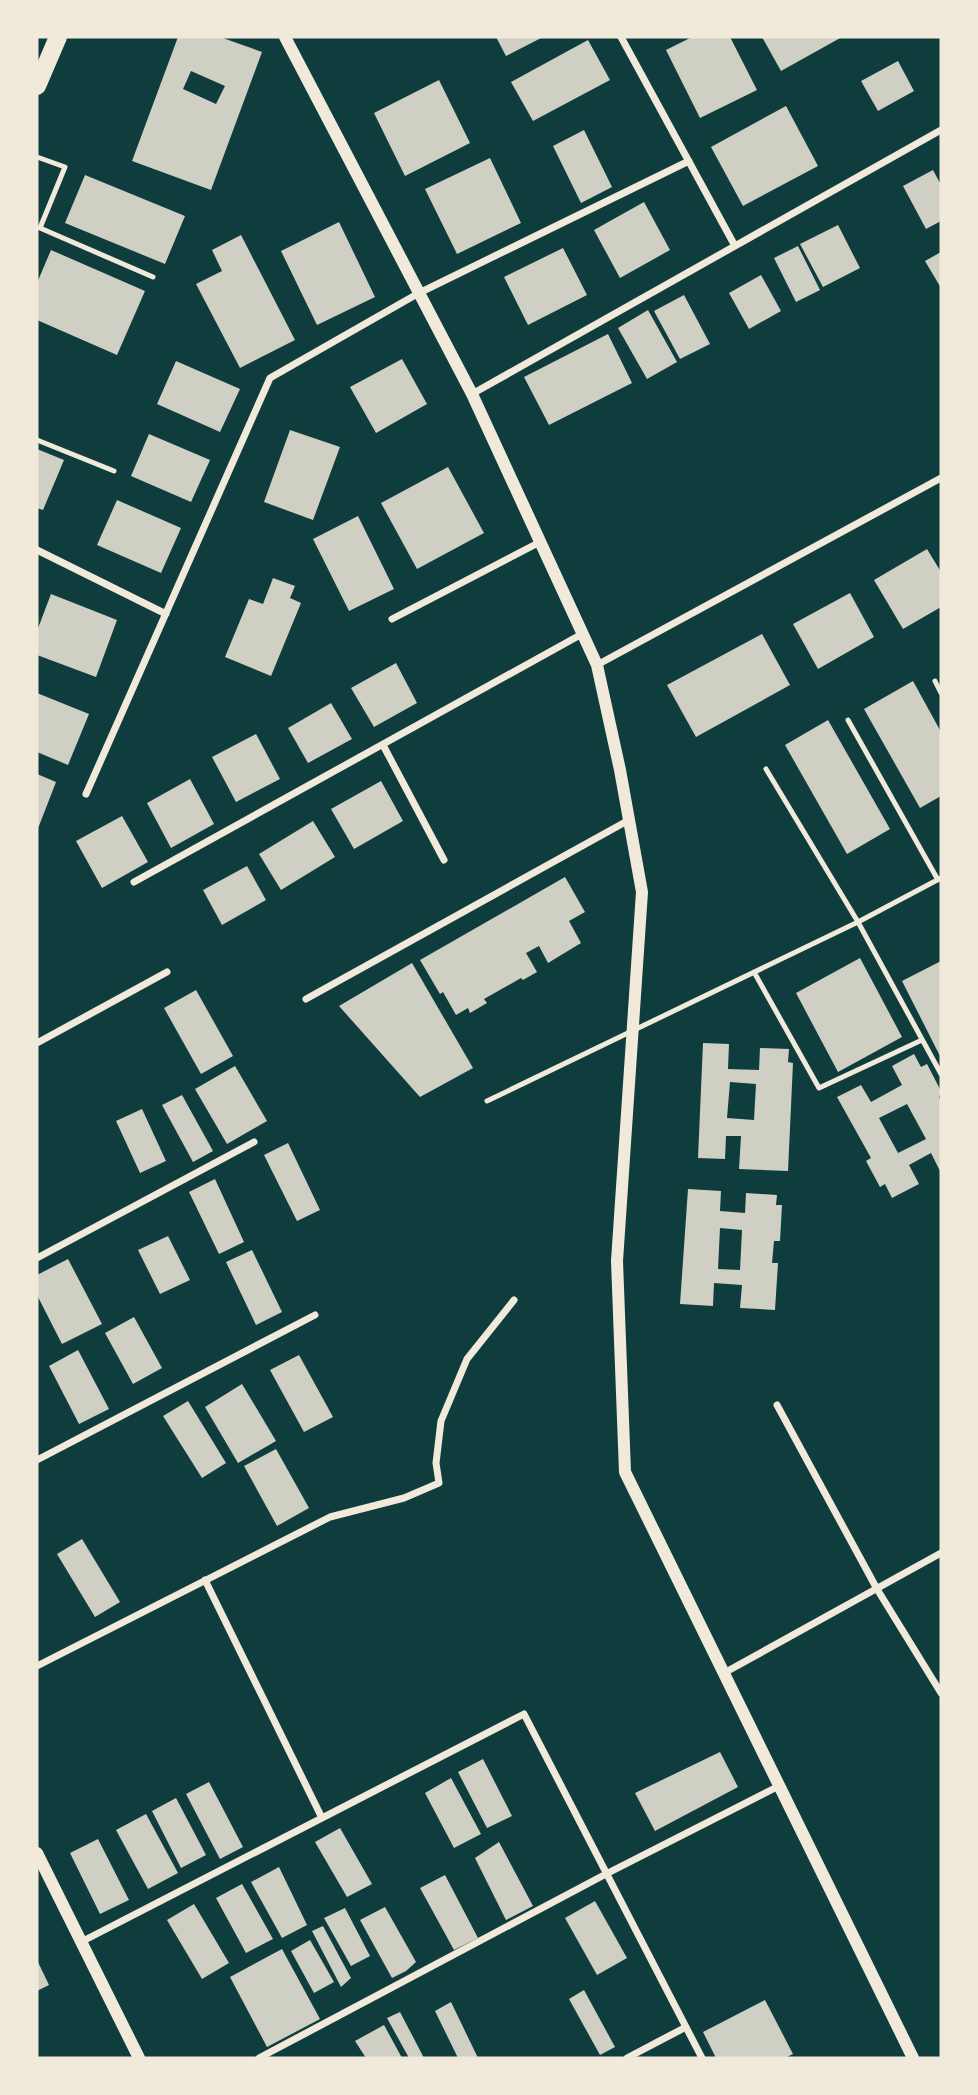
<svg xmlns="http://www.w3.org/2000/svg" width="978" height="2095" font-family="Figtree,sans-serif">
	<style>
		.building { fill: #cfcfc3; fill-rule: evenodd }
		.lines { fill: none; stroke-linecap: round; stroke-linejoin: round }
		.service { stroke: #f1e9da; stroke-width: 5 }
		.minor { stroke: #f1e9da; stroke-width: 7 }
		.tertiary { stroke: #f1e9da; stroke-width: 12 }
		.primary { stroke: #f1e9da; stroke-width: 18 }
	</style>
	<rect width="100%" height="100%" fill="#0f3d3e"/>
	<!-- building -->
	<path class="building" d="M178,37h42l42,15 -51,138 -79,-29zM191,71l34,15 -9,18 -33,-15z
		M496,37h47l-37,19z
		M692,37h38l27,53 -57,28 -34,-68z
		M762,37h80l-61,34z
		M588,40l22,40 -77,41 -22,-39z
		M898,61l16,30 -36,20 -17,-30z
		M439,80l31,63 -65,33 -31,-63z
		M786,106l32,60 -75,40 -32,-59z
		M584,130l28,57 -31,16 -28,-57z
		M490,158l31,65 -64,31 -32,-65z
		M933,170l8,15v36l-15,8 -23,-43z
		M85,175l100,41 -20,48 -100,-41z
		M644,202l26,48 -50,28 -26,-48z
		M339,222l36,75 -58,28 -36,-74z
		M838,225l22,43 -37,19 -23,-43z
		M241,235l54,105 -55,28 -44,-84 26,-13 -10,-21z
		M798,246l22,44 -24,12 -22,-44z
		M563,248l24,47 -59,30 -24,-48z
		M51,250l94,41 -28,64 -80,-35v-37z
		M941,252v36l-16,-27z
		M761,275l20,36 -32,18 -20,-36z
		M684,295l26,49 -30,15 -26,-48z
		M648,310l29,52 -30,17 -29,-51z
		M608,334l24,49 -83,42 -25,-48z
		M402,359l25,45 -51,29 -26,-46z
		M176,361l64,28 -20,43 -63,-28z
		M290,430l50,17 -27,73 -49,-18z
		M149,434l61,26 -19,42 -60,-26z
		M37,449l27,11 -21,50 -6,-2z
		M448,467l36,66 -67,36 -36,-66z
		M117,500l64,28 -20,45 -64,-28z
		M358,516l36,73 -45,22 -36,-72z
		M927,549l14,23v35l-38,22 -29,-49z
		M273,578l22,8 -5,12 11,5 -30,73 -46,-19 24,-58 14,5z
		M850,593l24,44 -56,32 -25,-45z
		M51,594l66,26 -21,57 -59,-22v-24z
		M762,634l28,51 -94,52 -29,-52z
		M396,663l21,40 -43,24 -23,-39z
		M913,681l28,51v64l-21,12 -56,-99z
		M37,693l52,21 -21,51 -31,-13z
		M331,703l21,36 -44,24 -20,-35z
		M828,720l62,109 -43,25 -62,-109z
		M256,734l24,45 -44,23 -24,-45z
		M37,774l19,8 -19,49z
		M190,779l24,45 -43,24 -24,-45z
		M381,781l22,40 -49,28 -23,-40z
		M122,816l26,46 -46,26 -26,-47z
		M313,821l22,36 -54,33 -22,-36z
		M247,866l19,34 -44,25 -19,-35z
		M565,877l20,35 -16,9 12,22 -33,20 -9,-17 -13,7 11,19 -14,8 -2,-2 -37,21 3,4 -17,10 -2,-5 -12,7 -13,-23 -3,2 -20,-34z
		M860,958l42,79 -64,35 -42,-79z
		M941,961v97l-39,-77z
		M412,963l61,105 -53,29 -81,-91z
		M196,990l37,66 -32,18 -37,-66z
		M703,1043l26,1 -1,25 31,1 1,-22 29,1 -1,13 5,1 -5,108 -49,-2 2,-33h-15l-1,23 -27,-1zM730,1082l26,2 -2,36 -27,-2z
		M914,1054l7,13 6,-3 14,27 -2,6 2,4v72l-10,-20 -22,12 10,19 -27,14 -7,-14 -5,3 -14,-26 5,-3 -34,-61 24,-12 10,17 31,-17 -10,-19zM907,1104l19,35 -28,14 -19,-35z
		M235,1066l32,55 -40,23 -32,-55z
		M182,1095l31,56 -20,11 -31,-57z
		M142,1109l24,52 -26,12 -24,-52z
		M288,1143l32,67 -23,11 -33,-66z
		M215,1179l29,63 -25,12 -30,-62z
		M688,1189l33,2 -1,20 25,2 1,-20 31,2 -1,10h6l-2,36h-6l-2,22h6l-3,47 -35,-2 2,-23 -28,-2 -1,23 -33,-2zM720,1228l22,2 -2,40 -22,-1z
		M168,1236l22,44 -30,14 -22,-44z
		M252,1250l30,62 -26,13 -30,-63z
		M68,1259l34,65 -40,20 -25,-49v-20z
		M134,1317l28,51 -29,16 -28,-51z
		M78,1350l31,59 -30,15 -30,-58z
		M299,1355l34,62 -29,15 -34,-62z
		M242,1384l34,57 -38,22 -33,-56z
		M188,1401l38,62 -24,15 -39,-62z
		M276,1449l33,59 -32,18 -33,-60z
		M82,1539l38,63 -25,15 -38,-63z
		M720,1752l18,35 -83,44 -20,-38z
		M483,1759l29,57 -25,12 -29,-56z
		M451,1778l30,56 -27,14 -29,-55z
		M209,1782l34,65 -23,12 -34,-65z
		M176,1798l30,57 -25,13 -29,-57z
		M146,1814l32,59 -30,16 -32,-59z
		M340,1828l32,56 -25,13 -32,-55z
		M98,1839l31,61 -29,14 -30,-61z
		M499,1842l34,64 -27,14 -31,-62z
		M279,1867l28,58 -25,13 -31,-56z
		M445,1875l33,63 -24,12 -34,-62z
		M242,1884l31,55 -27,14 -30,-55z
		M595,1901l32,57 -30,17 -32,-57z
		M194,1904l35,59 -27,16 -35,-59z
		M385,1907l31,55 -10,9 -14,7 -32,-58z
		M345,1908l25,48 -19,10 -27,-48z
		M323,1926l28,52 -10,9 -29,-56z
		M310,1940l24,42 -20,11 -23,-42z
		M282,1949l38,70 -53,28 -37,-70z
		M37,1960l12,25 -12,6z
		M584,1990l31,57 -15,8 -31,-56z
		M765,2000l28,54 -8,4h-69l-13,-26z
		M451,2002l27,56h-20l-23,-47z
		M400,2012l24,46h-15l-22,-40z
		M384,2025l18,33h-36l-11,-17z"/>
	<g class="lines">
		<!-- service -->
		<path class="service" d="M37,157l28,10 -25,61 113,49
			M37,440l77,31
			M935,681l6,12
			M848,720l90,160
			M766,769l92,153 83,152
			M754,972l65,116 103,-48
			M487,1101l371,-179 83,-44"/>
		<!-- minor -->
		<path class="minor" d="M621,37l114,209
			M472,394l469,-264
			M37,550l129,64
			M392,619l148,-77
			M597,665l344,-187
			M383,745l61,115
			M86,794l184,-416 149,-85 270,-132
			M134,882l448,-248
			M306,999l323,-179
			M37,1043l130,-71
			M37,1258l217,-116
			M777,1405l100,184 64,104
			M37,1460l278,-145
			M205,1580l117,238
			M37,1666l293,-149 74,-19 35,-15 -3,-20 5,-42 26,-62 47,-59
			M724,1673l217,-120
			M81,1942l443,-228 178,344
			M259,2058l347,-184 173,-88
			M627,2058l59,-31"/>
		<!-- tertiary -->
		<path class="tertiary" d="M285,37l187,357 125,271 23,105 22,122 -25,369 8,211 288,586
			M37,1853l102,205"/>
		<!-- primary -->
		<path class="primary" d="M37,86l21,-49"/>
	</g>
	<!-- border -->
	<rect width="978" height="2095" fill="none" stroke="#f1e9da" stroke-width="77"/>
</svg>
